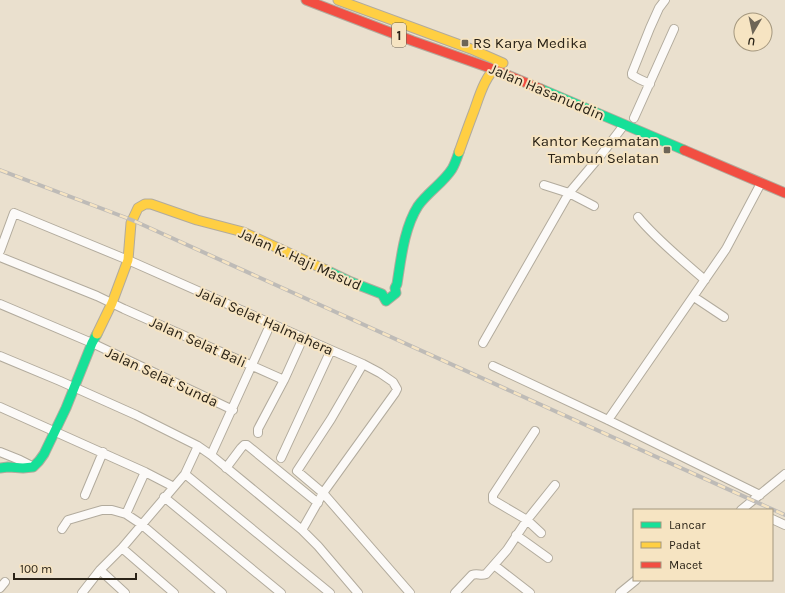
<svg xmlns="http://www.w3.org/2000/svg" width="785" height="593" font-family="Karla,sans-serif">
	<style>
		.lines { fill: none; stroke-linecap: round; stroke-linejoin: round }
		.street-casing { stroke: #b2ab9d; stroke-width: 10 }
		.fast-casing { stroke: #b2ab9d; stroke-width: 11 }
		.slow-casing { stroke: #b2ab9d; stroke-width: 11 }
		.jam-casing { stroke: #b2ab9d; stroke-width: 11 }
		.street { stroke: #fcfaf8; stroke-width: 8 }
		.fast { stroke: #16e098; stroke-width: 9 }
		.slow { stroke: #ffcf43; stroke-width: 9 }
		.jam { stroke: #f24e42; stroke-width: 9 }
		.rail-casing { stroke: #bebbb7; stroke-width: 4 }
		.rail { stroke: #f6e4c2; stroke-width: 2.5; stroke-dasharray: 8; stroke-linecap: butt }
		.poi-dot { fill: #6d6557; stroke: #f6e4c2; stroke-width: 1.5 }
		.labels { text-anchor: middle; stroke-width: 4; stroke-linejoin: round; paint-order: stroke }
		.shield { fill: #f6e4c2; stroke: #675d4a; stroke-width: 1 }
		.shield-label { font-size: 14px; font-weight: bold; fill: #2a2317 }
		.poi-label { font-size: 15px; fill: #2a2317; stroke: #f6e4c2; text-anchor: start }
		.street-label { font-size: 15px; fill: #2a2317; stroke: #f6e4c2 }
	</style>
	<rect width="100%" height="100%" fill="#eae0ce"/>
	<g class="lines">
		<defs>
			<path id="street" d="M650,84l-11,-5 -7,-4v-2l18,-45 9,-20 6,-8
				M634,118l40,-89
				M544,185l25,8 25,13
				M638,217c18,22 45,44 67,63
				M0,251l14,-38 114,47 203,90 32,14 17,9 13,9 4,7 -2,4 -72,100 -21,37
				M0,257l97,39 27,13 160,71
				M694,297l30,20
				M0,304l92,39 141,67
				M483,343l86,-150 32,-38 23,-30
				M0,356l60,25 76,34 62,31 13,9 91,75 16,16 40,47
				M363,364l-32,55 -34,52 26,22 87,100
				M493,366l115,54 152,75
				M0,407l145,65 29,15
				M608,420l118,-171 35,-66
				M535,431l-42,64v5l34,20 14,13
				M258,433v-4l26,-49 19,-42
				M0,452l20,8 12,6
				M211,455l60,-132
				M281,458l50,-108
				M226,468l15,-20 3,-3h3l71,58
				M185,474l145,119
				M85,495l18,-43
				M164,497l117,96
				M741,510l44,-36
				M126,514l19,-42
				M772,519l13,6
				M62,529l6,-9 34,-10h10l14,4 15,10 81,69
				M516,535l32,23
				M122,548l52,45
				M494,565l36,28
				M100,570l25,23
				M0,588l5,-6
				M82,593l18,-23 22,-22 63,-74 13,-28
				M455,593l17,-18c5,-2 9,1 14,-1l21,-24 20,-30 28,-35
				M620,593l16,-13"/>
			<path id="fast" d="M541,89l143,61
				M326,270l25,12 31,12 4,7 10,-8 -1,-5 2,-4c4,-25 7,-56 21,-78 10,-14 25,-23 34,-37 3,-5 5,-11 7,-17
				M0,468l8,-1 15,1 10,-1 6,-6 5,-7 22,-46 26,-65 5,-9"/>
			<path id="slow" d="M338,0l133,49 32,14
				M459,152c5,-14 10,-28 15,-41 6,-17 11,-35 25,-47
				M97,334l15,-31 16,-43 3,-37 7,-15 7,-4h6l46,16 46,12 83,38"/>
			<path id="jam" d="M306,0l107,41 80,28 48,20
				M684,150l101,43"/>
		</defs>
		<!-- street casing -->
		<use href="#street" class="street-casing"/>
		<!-- fast casing -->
		<use href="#fast" class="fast-casing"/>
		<!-- slow casing -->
		<use href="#slow" class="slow-casing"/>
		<!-- jam casing -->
		<use href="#jam" class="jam-casing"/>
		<!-- street -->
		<use href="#street" class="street"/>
		<!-- fast -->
		<use href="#fast" class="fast"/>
		<!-- slow -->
		<use href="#slow" class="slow"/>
		<!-- jam -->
		<use href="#jam" class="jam"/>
		<defs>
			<path id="rail" d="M0,170l132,50 653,295"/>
		</defs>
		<!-- rail casing -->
		<use href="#rail" class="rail-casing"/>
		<!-- rail -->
		<use href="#rail" class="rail"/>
	</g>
	<!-- markers -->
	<g class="poi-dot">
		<rect x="461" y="39" width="8" height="8" rx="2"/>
		<rect x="663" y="146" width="8" height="8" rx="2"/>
	</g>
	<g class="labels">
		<!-- shield labels -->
		<rect class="shield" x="392" y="23" width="14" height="24" rx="3"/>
		<g class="shield-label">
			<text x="399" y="40">1</text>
		</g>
		<!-- poi labels -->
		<g class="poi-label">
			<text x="473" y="48">RS Karya Medika</text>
			<text x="659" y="146" text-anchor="end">Kantor Kecamatan<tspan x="659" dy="17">Tambun Selatan</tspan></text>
		</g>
		<!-- street labels -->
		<g class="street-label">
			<text transform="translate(547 92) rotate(23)" y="5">Jalan Hasanuddin</text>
			<text transform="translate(300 259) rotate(24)" y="5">Jalan K. Haji Masud</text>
			<text transform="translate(265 321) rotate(24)" y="5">Jalal Selat Halmahera</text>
			<text transform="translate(198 342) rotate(24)" y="5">Jalan Selat Bali</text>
			<text transform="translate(162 377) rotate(25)" y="5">Jalan Selat Sunda</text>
		</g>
	</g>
	<!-- legend -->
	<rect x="633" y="509" width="140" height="72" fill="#f6e4c2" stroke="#a4977e"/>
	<rect x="641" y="522" width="20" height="6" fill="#16e098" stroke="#a4977e"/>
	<text x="669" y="529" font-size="12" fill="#2a2317">Lancar</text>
	<rect x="641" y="542" width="20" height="6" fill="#ffcf43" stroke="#a4977e"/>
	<text x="669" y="549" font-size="12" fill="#2a2317">Padat</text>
	<rect x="641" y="562" width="20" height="6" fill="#f24e42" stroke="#a4977e"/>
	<text x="669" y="569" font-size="12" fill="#2a2317">Macet</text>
	<!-- north arrow -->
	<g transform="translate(753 32) rotate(189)"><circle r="19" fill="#f6e4c2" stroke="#a4977e"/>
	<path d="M0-3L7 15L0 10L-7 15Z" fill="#6d6557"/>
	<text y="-6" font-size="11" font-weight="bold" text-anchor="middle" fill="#2a2317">U</text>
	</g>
	<!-- scale -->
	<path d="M14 573v6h122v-6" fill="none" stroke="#2a2317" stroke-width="2"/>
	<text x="20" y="573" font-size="12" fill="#2a2317" stroke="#f6e4c2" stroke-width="3" paint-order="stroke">100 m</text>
</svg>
